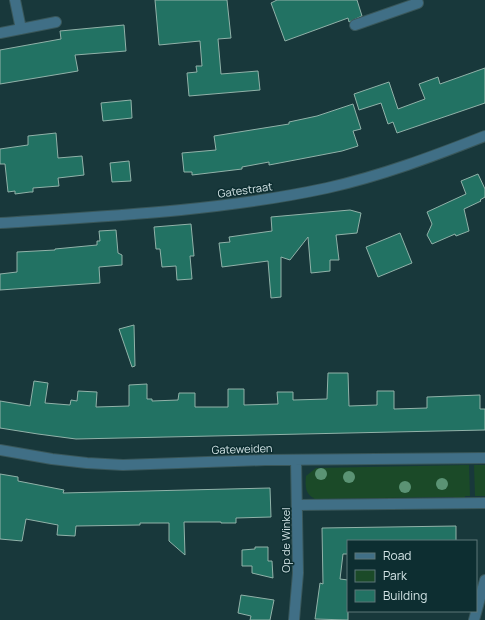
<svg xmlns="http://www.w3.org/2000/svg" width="485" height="620" font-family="Manrope,sans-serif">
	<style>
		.green { fill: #1b4a28 }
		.building { fill: #227263; stroke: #91b2a9 }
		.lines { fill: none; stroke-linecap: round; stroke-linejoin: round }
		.street-casing { stroke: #39575a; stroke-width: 12 }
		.street { stroke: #406f86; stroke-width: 10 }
		.tree { fill: #5b9374 }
		.labels { text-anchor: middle; stroke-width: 3; stroke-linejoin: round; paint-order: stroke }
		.street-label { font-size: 11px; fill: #d2e3e5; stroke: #0d2e31 }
	</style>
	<rect width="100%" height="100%" fill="#18383b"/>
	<!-- green -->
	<path class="green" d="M469,465l1,31h-5v4l-11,-1v-2l-139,2c-10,-5 -10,-13 -9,-23l10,-8z
		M474,465h11v31h-10z"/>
	<!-- building -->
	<path class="building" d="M155,0h72l4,38 -13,1 3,35 37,-3 2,19 -71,6 -2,-23 10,-1 -1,-6h6l-2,-25 -41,4z
		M277,0h80l5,16 -13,6 -1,-4 -63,23 -14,-38z
		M124,25l2,26 -51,4 3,16 -78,13v-34l61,-11 -1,-8z
		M485,68v35l-88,30 -4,-11 -5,2 -7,-21 -22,7 -5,-16 35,-12 9,27 27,-10 -6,-15 19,-7 2,7z
		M131,100l1,18 -29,3 -2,-18z
		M353,104l8,25 -8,2 5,15 -16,5 -73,14v-3l-27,5v2l-50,6v-3h-8l-2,-19 34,-3 -2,-14 75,-12v-2l28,-6z
		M56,133l2,25 24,-2 2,19 -26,3 1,8 -26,2v4h-3l-15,2v-3l-7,1 -3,-28h-5v-15l28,-4v-9z
		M129,161l2,20 -19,1 -2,-19z
		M478,174l7,15v8l-5,3 1,1 -17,8 5,22 -13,5 -1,-2 -23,10 -5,-9 5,-11 -5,-12 39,-18 -5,-13z
		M350,210l11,3 -4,20 -21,2 3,25h-9v11l-19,2 -3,-36 -18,23 -9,-3v40l-10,1 -3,-37 -46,6 -3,-24 11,-1 -1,-5 43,-6 -1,-14z
		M191,224l3,32h-4l2,23 -15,1 -1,-14 -14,1 -2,-18h-4l-2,-22z
		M116,230l2,23 4,2v10l-23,2 1,16 -100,7v-16l17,-2v-20l38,-2v-1l42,-4v-4h3l-1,-10z
		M400,233l12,30 -34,14 -12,-30z
		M134,325l1,41 -3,1 -13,-38z
		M328,373h20l1,33 28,-1v-14h17v18l33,-1v-11l53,-2v14h5v21l-409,9 -38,-5 -38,-6v-27l30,5 4,-25 14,2 -3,20 25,2 1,-5 6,1 1,-10 19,1 -1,15 33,-1v-21l18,-1v15h5v2l26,-1 1,-7h16v14h33v-18h16v16l34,-1 -1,-12h16v8l34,-1z
		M0,474l18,3v4l46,9 -1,3 207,-5 1,29 -35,1v5h-15v-1h-37l1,33 -16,-14v-18h-29v2l-64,1 -1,10 -18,-1 1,-10 -32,-6 -4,22 -22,-2z
		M456,526v15h-108v13h-5l-3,25 8,1v40l-33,-1 5,-36 3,1 -1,-56z
		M255,547h13v14h4l1,17 -21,-5v-7h-10v-16l13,-1z
		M241,595l33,5 -4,20h-20l1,-4 -13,-3z"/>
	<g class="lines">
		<defs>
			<path id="street" d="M15,0l6,29
				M355,25l63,-22 -1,-3
				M0,33l56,-11
				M0,223c110,-7 220,-12 327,-35 54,-12 107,-32 158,-52
				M0,450l52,9 35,4 36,2 142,-5 220,-2
				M298,505l187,-2
				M294,620l4,-47 -2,-113
				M474,620l11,-40"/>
		</defs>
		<!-- street casing -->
		<use href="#street" class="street-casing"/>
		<!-- street -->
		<use href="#street" class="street"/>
	</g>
	<!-- trees -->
	<g class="tree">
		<circle cx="321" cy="474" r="6"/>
		<circle cx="349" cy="477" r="6"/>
		<circle cx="442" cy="484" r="6"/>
		<circle cx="405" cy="487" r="6"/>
	</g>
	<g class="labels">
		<!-- street labels -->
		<g class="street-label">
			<text transform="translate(245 190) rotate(-8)" y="4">Gatestraat</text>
			<text transform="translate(242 449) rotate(-2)" y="4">Gateweiden</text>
			<text transform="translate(286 540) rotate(-90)" y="4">Op de Winkel</text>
		</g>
	</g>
	<!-- legend -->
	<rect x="347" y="540" width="130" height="72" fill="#0d2e31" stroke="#5c7679"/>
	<rect x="355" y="553" width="20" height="6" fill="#406f86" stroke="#5c7679"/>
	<text x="383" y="560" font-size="12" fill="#d2e3e5">Road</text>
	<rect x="355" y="570" width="20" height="12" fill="#1b4a28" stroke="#5c7679"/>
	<text x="383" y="580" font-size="12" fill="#d2e3e5">Park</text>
	<rect x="355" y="590" width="20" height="12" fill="#227263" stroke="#5c7679"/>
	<text x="383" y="600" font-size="12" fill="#d2e3e5">Building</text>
</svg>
